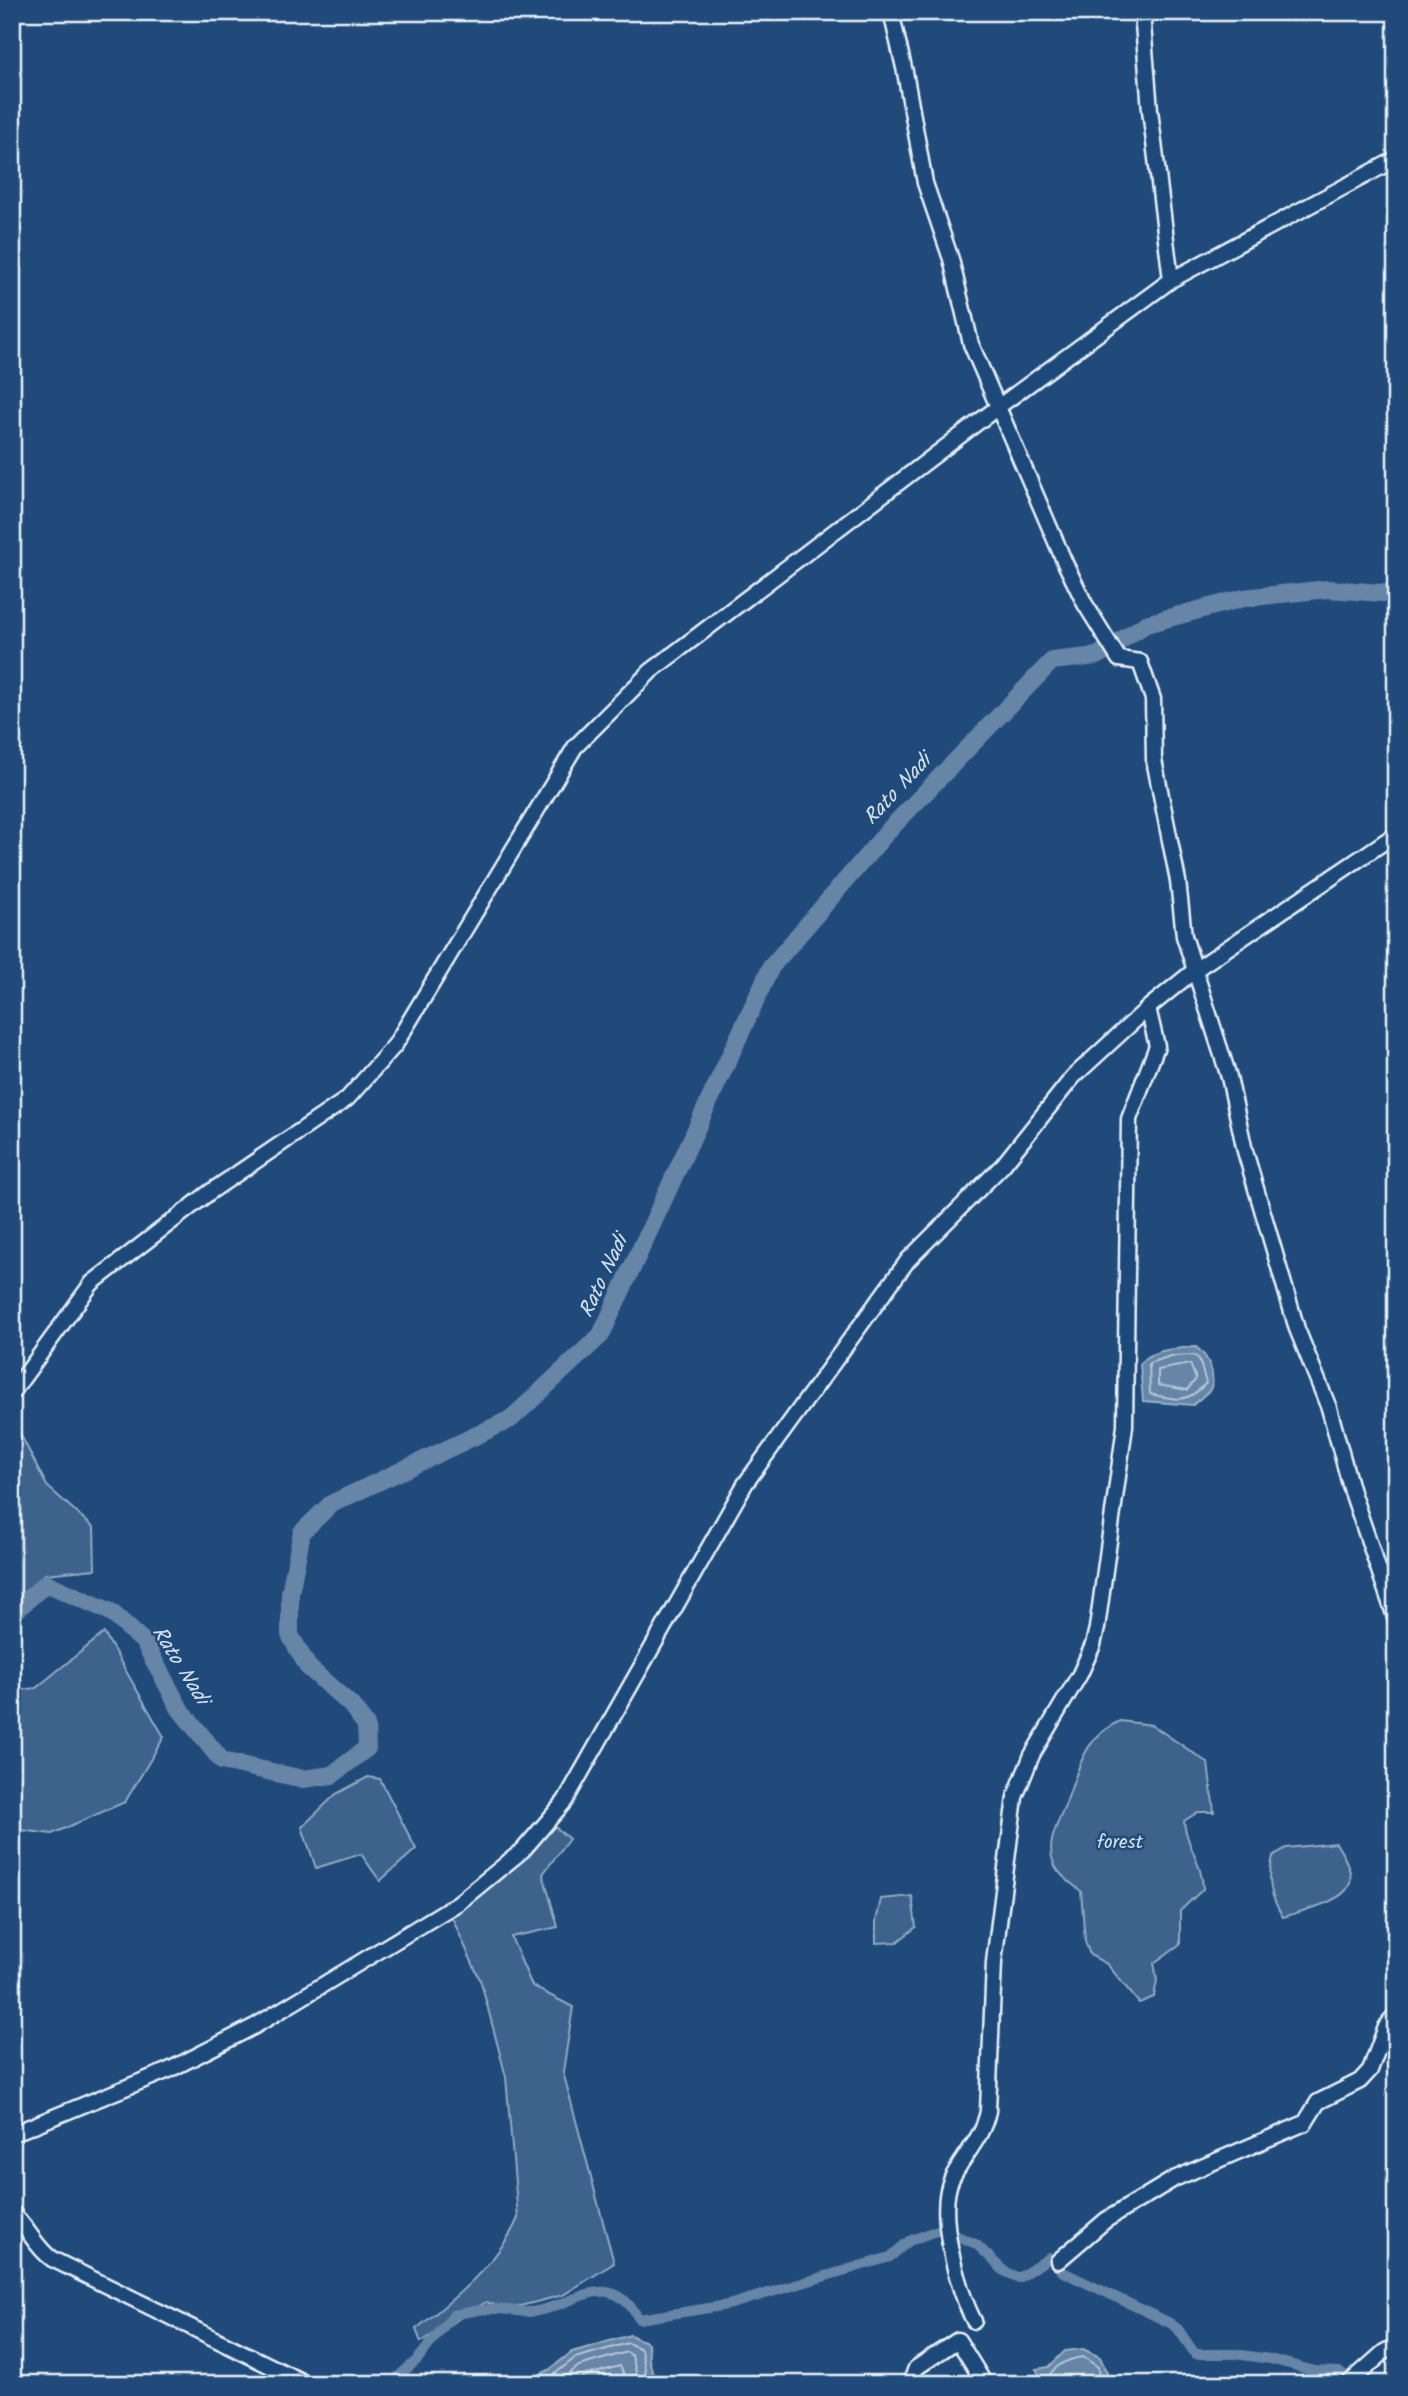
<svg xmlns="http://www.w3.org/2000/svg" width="1408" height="2396" font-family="Kalam,sans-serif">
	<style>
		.green { fill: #3c628c; stroke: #92aac2; stroke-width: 2 }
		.water { fill: #6685a7; stroke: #9ab0c7; stroke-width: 2 }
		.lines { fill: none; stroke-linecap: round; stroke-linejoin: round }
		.shore { stroke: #b4c6d8; stroke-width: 2 }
		.canal { stroke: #6685a7; stroke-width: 10 }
		.river { stroke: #6685a7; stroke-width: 18 }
		.minor-casing { stroke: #e8f1f8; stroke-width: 19 }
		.minor { stroke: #1f4a7a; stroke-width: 14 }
		.labels { text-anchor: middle; stroke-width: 5; stroke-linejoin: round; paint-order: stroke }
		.park-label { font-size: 19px; fill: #d7e3ed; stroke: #1f4a7a }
		.water-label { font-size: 21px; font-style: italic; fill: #d4e1ec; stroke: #1f4a7a }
	</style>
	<rect width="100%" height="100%" fill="#1f4a7a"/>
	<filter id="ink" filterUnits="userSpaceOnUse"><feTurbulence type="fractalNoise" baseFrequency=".0143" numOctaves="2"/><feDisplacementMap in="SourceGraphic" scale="14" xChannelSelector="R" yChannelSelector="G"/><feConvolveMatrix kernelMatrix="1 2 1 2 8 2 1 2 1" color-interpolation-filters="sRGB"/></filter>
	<g filter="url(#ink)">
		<!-- green -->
		<path class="green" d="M12,1418l35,68 47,42 1,41 -50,5 -33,29z
			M104,1633l60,104 -39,65 -73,32 -40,-5v-138l24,-3z
			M1120,1721l32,4 56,38 6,49h-16l-14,9c2,25 19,43 19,68l-23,22v33l-26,19 3,17 -3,17 -15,6 -32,-39 -17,-9 -5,-14 -4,-50c-9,-7 -22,-16 -27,-27 -9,-22 5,-41 12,-61 13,-34 17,-66 54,-82z
			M368,1777l12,2 36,70 -36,32 -19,-27 -45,14 -14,-41 34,-33z
			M552,1824l17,15 -26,35 15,53 -47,10 21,49 41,21 -10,65 51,191 -51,32 -54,14 -23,-7 -65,40 -5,-13c36,-28 84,-68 102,-111l-12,-141 -25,-95 -31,-69z
			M1336,1843c23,36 21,50 -21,64 -11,3 -20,7 -32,10 -13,-20 -16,-38 -10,-61l13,-8z
			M912,1896l4,31 -19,15 -21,1v-22l5,-22z"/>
		<!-- water -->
		<path class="water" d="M1196,1347c12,9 21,28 14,43l-17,15 -50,-4 -3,-37c12,-16 37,-15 56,-17z
			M630,2335l18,8 1,17 7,24h-138l31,-14 23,-18z
			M1083,2349l17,8 7,16 -1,11h-68l2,-8 -4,-7 13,-2 16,-16z"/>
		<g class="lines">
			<!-- shore -->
			<path class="shore" d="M1194,1355l5,4 7,24c-18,21 -31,17 -56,11l-1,-31 22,-7z
				M1190,1364l6,15 -9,11 -29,-5v-15z
				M535,2384l17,-8 23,-18 53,-15 13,6 7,35
				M556,2384l23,-18 48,-14 5,4 7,28
				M574,2384l10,-8 36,-10 9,18
				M1046,2384c4,-18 22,-25 37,-27l15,10 1,17"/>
			<!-- canal -->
			<path class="canal" d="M390,2384l28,-25 35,-44c13,-2 26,-6 38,-6 13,-1 25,3 38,3 42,-2 79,-49 110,7l89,-14 162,-48 19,-16 32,-12 35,15 28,27 15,7 30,-20 14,14 107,51 8,6 17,25h40l35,5 45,12 24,1 15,12"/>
			<!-- river -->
			<path class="river" d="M12,1614l34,-31 65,29 33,30 36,67 42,52 81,18 29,-4 35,-27 -1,-23 -15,-20 -43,-38 -18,-32v-42l12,-61 29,-28 180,-85 90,-84 170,-368 117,-136 164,-170 45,-5 49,-32 98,-26 84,-9 68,5"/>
			<defs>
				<path id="minor" d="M891,12l14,60 20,111 26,76 20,85 94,219 20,41 34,55 21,3 13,37 1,61 24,121 6,55 45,141 16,74 52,178 32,79 23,84 44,128
					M1142,12l8,98 21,170
					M12,1393l80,-110 118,-91 137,-93 48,-54 180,-298 76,-76 347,-264 173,-127 225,-121
					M12,2134l157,-64 86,-44 203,-123 65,-53 42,-49 180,-317 163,-224 95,-95 70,-88 75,-69 47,-38 201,-136
					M12,2213c16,14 23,34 40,46l255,125
					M1058,2261l48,-41 68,-41 131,-56 13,-21 42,-21 10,-11 16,-43 10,-13
					M974,2321c-17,-32 -38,-110 -22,-143 12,-23 31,-41 36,-67l6,-149 21,-165 17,-42 48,-81 13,-29 4,-17 28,-202 4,-307 28,-73 -9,-38
					M910,2384l6,-16 42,-28 27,44
					M1348,2384l36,-32 12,-6"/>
			</defs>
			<!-- minor casing -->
			<use href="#minor" class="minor-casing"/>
			<!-- minor -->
			<use href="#minor" class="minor"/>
		</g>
	</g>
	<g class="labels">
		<!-- park labels -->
		<g class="park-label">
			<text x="1120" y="1848">forest</text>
		</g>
		<!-- water labels -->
		<g class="water-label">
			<text transform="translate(897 789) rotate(-47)" y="7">Rato Nadi</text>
			<text transform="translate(603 1276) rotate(-65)" y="7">Rato Nadi</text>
			<text transform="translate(181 1665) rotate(58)" y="7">Rato Nadi</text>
		</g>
	</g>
	<!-- margin -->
	<rect width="1408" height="2396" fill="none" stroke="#1f4a7a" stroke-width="42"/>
	<rect x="21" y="21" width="1366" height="2354" fill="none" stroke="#e8f1f8" stroke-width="2.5" filter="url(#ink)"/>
</svg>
